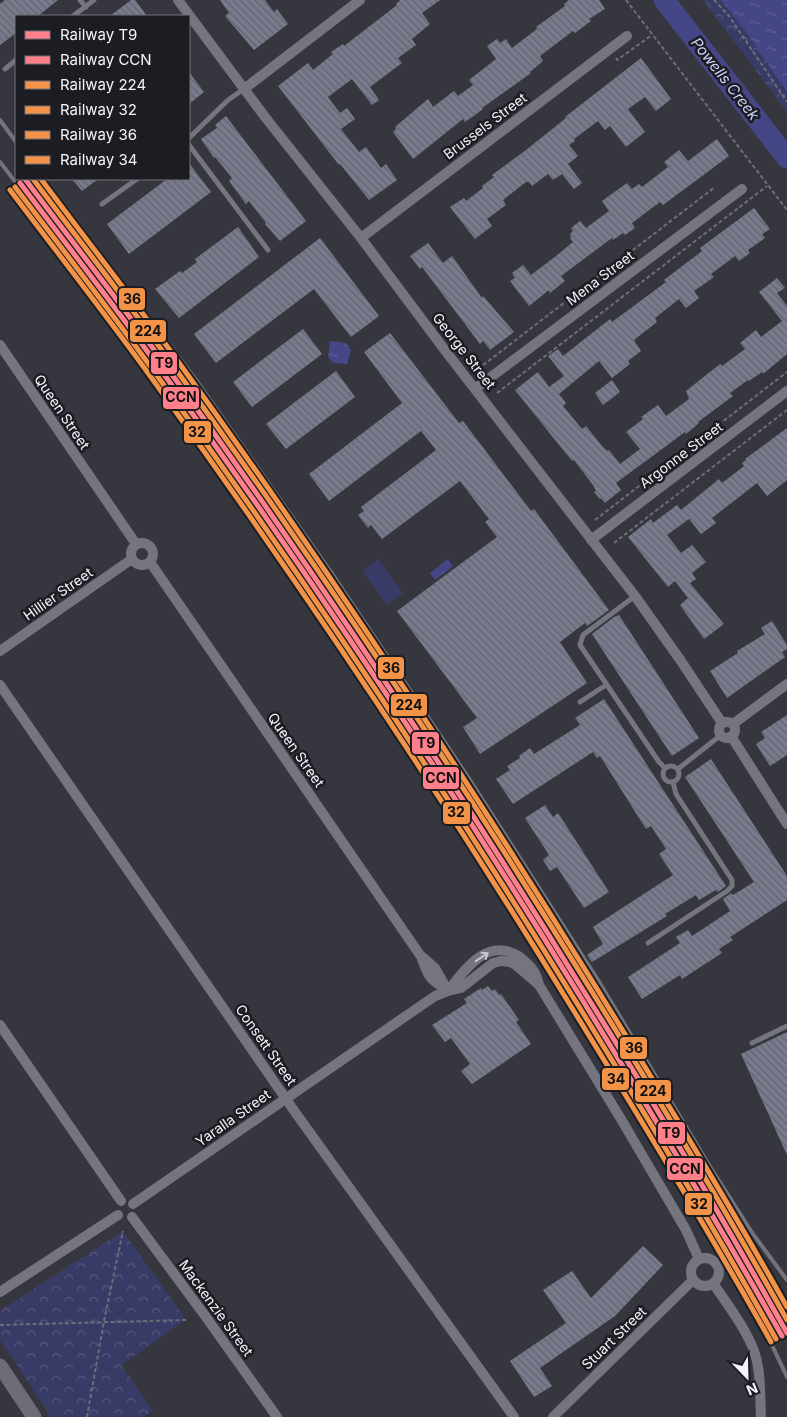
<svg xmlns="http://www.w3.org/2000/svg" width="787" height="1417" font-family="Inter,sans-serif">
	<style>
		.grass { fill: #393b67 }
		.forest { fill: url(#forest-crowns) }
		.water { fill: url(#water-ripples) }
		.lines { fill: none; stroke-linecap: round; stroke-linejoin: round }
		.river { stroke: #454685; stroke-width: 21 }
		.building { fill: url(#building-back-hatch) }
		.path { stroke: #6d6e77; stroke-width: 2; stroke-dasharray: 4 2.5; stroke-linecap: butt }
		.service { stroke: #74757f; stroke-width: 5 }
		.minor { stroke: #74757f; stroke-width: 10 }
		.primary { stroke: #6c6d78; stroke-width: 15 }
		.rail { stroke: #72737b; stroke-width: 4 }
		.rail-1-casing { stroke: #1c1d22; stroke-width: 9 }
		.rail-2-casing { stroke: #1c1d22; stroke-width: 9 }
		.rail-3-casing { stroke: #1c1d22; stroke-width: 9 }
		.rail-4-casing { stroke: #1c1d22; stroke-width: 9 }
		.rail-5-casing { stroke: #1c1d22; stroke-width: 9 }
		.rail-6-casing { stroke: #1c1d22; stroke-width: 9 }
		.rail-1 { stroke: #ff808b; stroke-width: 5 }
		.rail-2 { stroke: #ff808b; stroke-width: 5 }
		.rail-3 { stroke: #f29348; stroke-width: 5 }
		.rail-4 { stroke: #f29348; stroke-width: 5 }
		.rail-5 { stroke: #f29348; stroke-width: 5 }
		.rail-6 { stroke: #f29348; stroke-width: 5 }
		.oneway { stroke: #c7c8d0 }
		.labels { text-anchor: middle; stroke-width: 5; stroke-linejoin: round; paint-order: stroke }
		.street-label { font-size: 14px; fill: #f3f4fc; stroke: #1c1d22 }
		.water-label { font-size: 15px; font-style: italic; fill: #ccd0f8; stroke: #1c1d22 }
		.line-badge { stroke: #1c1d22; stroke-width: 2 }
		.pale-badge-label { font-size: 14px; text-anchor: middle; font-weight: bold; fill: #111 }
	</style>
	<defs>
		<pattern id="forest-crowns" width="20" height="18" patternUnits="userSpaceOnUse" patternTransform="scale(1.25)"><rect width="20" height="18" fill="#393b67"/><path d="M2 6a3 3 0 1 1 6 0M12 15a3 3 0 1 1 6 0" fill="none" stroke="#56587e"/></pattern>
		<pattern id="water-ripples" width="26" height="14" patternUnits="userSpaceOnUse" patternTransform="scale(1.25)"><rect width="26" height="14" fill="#454685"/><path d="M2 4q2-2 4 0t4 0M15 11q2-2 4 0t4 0" fill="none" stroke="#606197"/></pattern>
		<pattern id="building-back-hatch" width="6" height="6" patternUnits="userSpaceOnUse" patternTransform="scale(1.25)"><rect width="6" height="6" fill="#797a8c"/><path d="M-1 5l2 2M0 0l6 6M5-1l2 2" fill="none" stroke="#63646f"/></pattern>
	</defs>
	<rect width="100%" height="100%" fill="#36373e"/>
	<!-- grass -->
	<path class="grass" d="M378,559l25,34 -16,12 -25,-34z"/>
	<!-- forest -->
	<path class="forest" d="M703,0h84v112z
		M123,1231l63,89 -65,45 32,46 -10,6h-92l-51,-77v-29z"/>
	<!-- water -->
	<path class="water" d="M721,0h66v92l-43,-63z
		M330,341l16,2 5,7 -4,14 -14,-1 -5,-6z
		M448,559l5,7 -18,14 -5,-7z"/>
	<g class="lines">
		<!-- river -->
		<path class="river" d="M664,0l123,158"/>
	</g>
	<!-- building -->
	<path class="building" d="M5,0h53l-20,16h-22v17l-16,12v-41z
		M131,0h4l12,16h-37z
		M220,0h45l9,12 3,-3 11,15 -34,26 -29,-34 4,-3z
		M400,0h40l-18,13 8,11 -18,15 4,6 -18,13 4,5 -32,24 9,13 -7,5 -20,-26 -24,18 12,16 7,-5 8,11 -14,10 18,23 7,-5 15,21 5,-4 11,16 -28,20 -29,-36 -1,1 -61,-79 30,-23 5,7 20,-16 -2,-2 12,-8 1,2 53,-41 -1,-1z
		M569,0h30l6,9 -16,10 2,2 -16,12 -2,-2 -33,25 3,5 -13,11 1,1 -49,35 1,1 -8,6 -10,7 -2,-3 -50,40 -20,-27 3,-3 -1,-2 33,-28 5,8 21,-16 4,5 15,-11 -4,-5 27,-21 -9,-13 10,-7 3,4 6,-4 6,9 25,-19 -1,-2 29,-21 -1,-2z
		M641,58l30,41 -15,12 -11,-14 -17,12 17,23 -19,15 -16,-21 -5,4 -7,-9 -24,18 1,2 -6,4 9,11 -10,8 14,19 -8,6 -12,-15 -9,6 -5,-6 -16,12 -3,-4h-3l-23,18 3,5 -19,14 5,7 -17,13 -25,-32 14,-9 2,3 17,-13 -1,-2 12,-9 -2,-2 34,-25 40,-32 -1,-1z
		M189,72l15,20 -15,12z
		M226,116l80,105 -26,20 -15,-17 1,-1 -17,-22 -3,3 -17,-23 3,-3 -17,-21 -1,1 -13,-19 16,-11 -2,-3z
		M717,139l12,17 -66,49 -3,-3 -28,21 3,5 -10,7 -2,-2 -10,7 -1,-2 -51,38 4,5 -15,12 -1,-3 -20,16 -19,-25 5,-3 -3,-5 11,-8 8,10 25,-19 17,-14 -3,-4 1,-1 -1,-3 3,-3 -2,-3 9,-7 6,7 23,-17 -7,-10 25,-18 5,6 7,-5 3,3 26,-20 -4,-5 15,-12 9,11z
		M189,163l22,29 -82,62 -22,-30 60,-45h22z
		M72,179h26l-16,12z
		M754,208l16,21 -8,5 3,4 -17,12 2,3 -11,8 -4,-5 -24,18 3,3 -20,14 5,7 -13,10 -7,-9 -24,19 2,4 -23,18 7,11 -13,10 2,3 -18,14 -13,-17 -40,33 7,9 -3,3 19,23 4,-3 16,20 5,5 2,-1 11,14 20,-15 -14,-17 17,-13 -2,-2 17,-12 8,11 23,-17 -3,-8 34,-27 2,2 23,-17 -5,-6 16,-13 5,7 21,-16 -23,-29 18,-14 8,10 -8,5 10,13v48l-24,20 -1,-2 -13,9 -1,-1 -18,13 3,3 -35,26 1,1 -13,11 -1,-2 -69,51 5,7 -16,13 -4,-5 -1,1 -6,-7 2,-1 -3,-6 -19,-25 -2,1 -57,-71 23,-18 11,15 15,-11 -16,-20 10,-7 5,7 47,-37 2,3 54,-40 -2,-2 38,-29 -2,-3z
		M238,227l21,30 -80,61 -24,-29 25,-18 2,2 15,-11 -2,-3z
		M320,238l59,78 -28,21 -37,-48 -98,74 -22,-29z
		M428,243l15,20 9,-7 30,42 1,-2 31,36 -24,18 -7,-9 -3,3 -58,-77 -2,2 -10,-13z
		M303,329l19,25 -70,53 -19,-25z
		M390,333l69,90 4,-2 68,90 3,-2 75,101 -22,16 -2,-3 -25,19 27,41 -107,71 -17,-27 14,-9 -80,-107 100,-74 -12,-15 4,-3 -29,-38 -78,58 -11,-14 -3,3 -10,-13 6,-4 -3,-4 75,-57 -15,-19 -92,70 -20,-27 93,-71 -38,-51z
		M336,371l19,26 -69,52 -20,-25z
		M612,380l8,12 -17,13 -8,-12z
		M787,428v52l-20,16 -10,-13 -45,35 4,5 -15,11 -12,-15 -22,16 14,18 11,-8 14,17 -14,11 4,6 -6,4 34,41 -20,15 -24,-34 8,-7 -13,-17 -7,6 -40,-50 23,-18 2,4 24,-18 4,5 38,-31 3,4 22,-17 -2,-3 4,-3 -1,-1z
		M619,615l80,123 -27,18 -80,-122 22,-17z
		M772,621l15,24v4l-5,3 3,5 -58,41 -17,-27 28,-18 -1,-2 28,-17 -4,-6z
		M604,699l122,187 -8,6 -2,-2 -17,10 -3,-5 -31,19 2,2 -75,46 -5,-7 16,-11 -10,-17 80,-52 -14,-21 7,-5 -15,-23 -5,3 -46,-73 -3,2 -4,-6 -80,52 -17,-25 14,-9 -3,-4 13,-8 -1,-2 11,-8 4,6 46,-29 -5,-7z
		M787,715v40l-17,11 -14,-22 9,-6 -4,-6z
		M711,759l76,117v24l-57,37 3,3 -14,9 3,4 -40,26 -2,-4 -38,24 -14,-22 52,-34 -4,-6 12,-7 4,6 38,-25 -7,-12 8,-6 2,2 21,-13 -69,-105z
		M545,805l8,12 5,-4 51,79 -25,16 -27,-41 -7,4 -7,-11 6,-5 -24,-37z
		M488,986l4,5 3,-2 4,6 2,-1 18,26 -3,2 15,22 -59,40 -11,-13 9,-7 -19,-26 -6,4 -13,-17 35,-22 -3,-4 17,-11 1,2z
		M787,1032v123l-46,-101z
		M643,1246l20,19 -48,51 -75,52 12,18 -18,11 -24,-36 56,-38 -23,-33 29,-19 19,27z"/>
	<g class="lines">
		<!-- path -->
		<path class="path" d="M626,0l161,210
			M714,0l15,16 58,86
			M616,58l1,2 35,-25
			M478,369l237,-182
			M497,393l270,-207
			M595,520l192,-148
			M614,543l173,-133
			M0,1325l186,-5
			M87,1417l17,-96 19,-90"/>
		<!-- service -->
		<path class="service" d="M80,0l6,7
			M73,16l21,-16
			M5,69l11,-9
			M189,138l39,-38 16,-11
			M189,145l79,105
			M102,204l35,-25
			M635,596l-52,39 -3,10 79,117 6,6
			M580,702l26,-17
			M663 774a8 8 0 1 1 16 0a8 8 0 1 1-16 0Z
			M678,769l43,-34
			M648,943l79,-52 5,-5v-6l-56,-86 -3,-12
			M752,1043l35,-17"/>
		<!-- minor -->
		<path class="minor" d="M178,0l87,117 96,121 86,115 188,243 46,65 41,62
			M244,89l116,-89
			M361,238l266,-202
			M0,345l136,199
			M475,389l267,-200
			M591,540l196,-149
			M131 554a11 11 0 1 1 22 0a11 11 0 1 1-22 0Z
			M150,562l270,393 15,13 13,23
			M0,651l132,-92
			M0,685l295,427 219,305
			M719 730a8 8 0 1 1 16 0a8 8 0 1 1-16 0Z
			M733,724l54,-40
			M731,736l56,88
			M421,956c7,21 8,23 26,34
			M448,991c18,-23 40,-55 72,-34 11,9 16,14 19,28l82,134 65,111 13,29
			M0,1025l121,176
			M133,1204l302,-208 13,-5 13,-3 32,-25 8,-2 9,1 7,4 22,19
			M132,1217l74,100 71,100
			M691 1272a14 14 0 1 1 28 0a14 14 0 1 1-28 0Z
			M713,1283c15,23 42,56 45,84 3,16 2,34 3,50
			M0,1292l118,-77
			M553,1417l140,-137"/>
		<!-- primary -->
		<path class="primary" d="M0,1366l34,51"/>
		<!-- rail -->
		<path class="rail" d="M0,120l16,22
			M0,162c35,46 72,92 107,138 152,205 297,416 431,633 49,80 101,160 148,242 37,66 69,134 101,202
			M44,179l152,201 139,198 135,202 128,200 111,185 44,69 34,46"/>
		<defs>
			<path id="rail-1" d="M25,179c46,61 93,121 138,183 150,207 291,419 425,636 69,110 136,222 199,335"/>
			<path id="rail-2" d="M20,183c46,61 93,121 138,183 150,206 291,418 425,635 68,111 135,222 199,335"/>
			<path id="rail-3" d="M33,179c45,60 92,120 136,181 150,206 291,418 425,635 66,107 132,215 193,325"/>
			<path id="rail-4" d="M15,187c46,60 93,121 138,183 150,206 291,418 425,635 68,110 135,221 198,334"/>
			<path id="rail-5" d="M41,179c43,58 88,115 131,174 150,207 292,421 427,639 64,104 128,208 188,315"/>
			<path id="rail-6" d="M10,190c46,61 93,121 138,183 149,206 291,418 424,635 68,110 136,221 199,334"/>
		</defs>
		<!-- rail-1 casing -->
		<use href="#rail-1" class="rail-1-casing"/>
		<!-- rail-2 casing -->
		<use href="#rail-2" class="rail-2-casing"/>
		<!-- rail-3 casing -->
		<use href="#rail-3" class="rail-3-casing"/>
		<!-- rail-4 casing -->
		<use href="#rail-4" class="rail-4-casing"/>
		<!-- rail-5 casing -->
		<use href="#rail-5" class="rail-5-casing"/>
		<!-- rail-6 casing -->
		<use href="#rail-6" class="rail-6-casing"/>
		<!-- rail-1 -->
		<use href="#rail-1" class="rail-1"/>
		<!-- rail-2 -->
		<use href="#rail-2" class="rail-2"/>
		<!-- rail-3 -->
		<use href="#rail-3" class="rail-3"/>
		<!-- rail-4 -->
		<use href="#rail-4" class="rail-4"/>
		<!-- rail-5 -->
		<use href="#rail-5" class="rail-5"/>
		<!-- rail-6 -->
		<use href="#rail-6" class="rail-6"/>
	</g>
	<!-- one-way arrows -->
	<defs><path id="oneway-shaft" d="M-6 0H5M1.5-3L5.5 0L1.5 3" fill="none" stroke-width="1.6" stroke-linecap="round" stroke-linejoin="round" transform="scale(1.25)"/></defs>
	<use class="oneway" href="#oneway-shaft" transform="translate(482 957) rotate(-34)"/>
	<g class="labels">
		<!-- street labels -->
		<g class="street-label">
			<text transform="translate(485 126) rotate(-37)" y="5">Brussels Street</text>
			<text transform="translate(600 278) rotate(-37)" y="5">Mena Street</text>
			<text transform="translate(464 351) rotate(52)" y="5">George Street</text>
			<text transform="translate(62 412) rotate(56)" y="5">Queen Street</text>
			<text transform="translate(681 455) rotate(-37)" y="5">Argonne Street</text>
			<text transform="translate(58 594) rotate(-35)" y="5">Hillier Street</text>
			<text transform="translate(296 750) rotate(55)" y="5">Queen Street</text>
			<text transform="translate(266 1045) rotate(55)" y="5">Consett Street</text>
			<text transform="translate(233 1118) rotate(-35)" y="5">Yaralla Street</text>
			<text transform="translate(216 1308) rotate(54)" y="5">Mackenzie Street</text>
			<text transform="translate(614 1338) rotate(-44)" y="5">Stuart Street</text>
		</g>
		<!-- water labels -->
		<g class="water-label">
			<text transform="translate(725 79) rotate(52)" y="5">Powells Creek</text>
		</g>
	</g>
	<g class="line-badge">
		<rect x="118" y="287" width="28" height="24" rx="5" fill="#f29348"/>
		<rect x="129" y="319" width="38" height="24" rx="5" fill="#f29348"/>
		<rect x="150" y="351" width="28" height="24" rx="5" fill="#ff808b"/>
		<rect x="162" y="386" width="38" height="24" rx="5" fill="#ff808b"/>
		<rect x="183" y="420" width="29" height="24" rx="5" fill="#f29348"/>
		<rect x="377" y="656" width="28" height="24" rx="5" fill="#f29348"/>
		<rect x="390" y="693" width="38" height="24" rx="5" fill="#f29348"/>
		<rect x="411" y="731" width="29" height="24" rx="5" fill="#ff808b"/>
		<rect x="422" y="766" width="38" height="24" rx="5" fill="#ff808b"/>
		<rect x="442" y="801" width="29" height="24" rx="5" fill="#f29348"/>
		<rect x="619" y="1036" width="29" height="24" rx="5" fill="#f29348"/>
		<rect x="601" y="1067" width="29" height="24" rx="5" fill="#f29348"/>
		<rect x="634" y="1079" width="38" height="24" rx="5" fill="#f29348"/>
		<rect x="657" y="1121" width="29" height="24" rx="5" fill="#ff808b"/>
		<rect x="666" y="1157" width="38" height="24" rx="5" fill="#ff808b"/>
		<rect x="684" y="1192" width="29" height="24" rx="5" fill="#f29348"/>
	</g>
	<g class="pale-badge-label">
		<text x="132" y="304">36</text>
		<text x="148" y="336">224</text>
		<text x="164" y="368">T9</text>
		<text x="181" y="402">CCN</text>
		<text x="197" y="437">32</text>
		<text x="391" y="673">36</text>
		<text x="409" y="710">224</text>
		<text x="426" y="748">T9</text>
		<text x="441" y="783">CCN</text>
		<text x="456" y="817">32</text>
		<text x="634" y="1053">36</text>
		<text x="616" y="1084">34</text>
		<text x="653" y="1096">224</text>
		<text x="671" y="1138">T9</text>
		<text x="685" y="1174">CCN</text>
		<text x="699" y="1209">32</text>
	</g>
	<!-- legend -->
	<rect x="15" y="15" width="175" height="165" fill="#1c1d22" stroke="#727379"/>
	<rect x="25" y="31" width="25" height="8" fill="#ff808b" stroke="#727379"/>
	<text x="60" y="40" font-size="15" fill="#f3f4fc">Railway T9</text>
	<rect x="25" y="56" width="25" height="8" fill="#ff808b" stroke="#727379"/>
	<text x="60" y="65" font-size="15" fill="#f3f4fc">Railway CCN</text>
	<rect x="25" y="81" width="25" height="8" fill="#f29348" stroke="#727379"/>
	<text x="60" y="90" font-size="15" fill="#f3f4fc">Railway 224</text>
	<rect x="25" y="106" width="25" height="8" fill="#f29348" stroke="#727379"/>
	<text x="60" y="115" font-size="15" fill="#f3f4fc">Railway 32</text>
	<rect x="25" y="131" width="25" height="8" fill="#f29348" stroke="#727379"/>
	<text x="60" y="140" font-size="15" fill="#f3f4fc">Railway 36</text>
	<rect x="25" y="156" width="25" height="8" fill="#f29348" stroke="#727379"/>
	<text x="60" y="165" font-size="15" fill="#f3f4fc">Railway 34</text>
	<!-- north arrow -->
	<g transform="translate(747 1377) rotate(157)" stroke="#1c1d22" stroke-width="4" paint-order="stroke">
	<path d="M0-4L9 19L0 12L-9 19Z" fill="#f3f4fc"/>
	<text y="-8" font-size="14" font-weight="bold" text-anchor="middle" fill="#f3f4fc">N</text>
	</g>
</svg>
